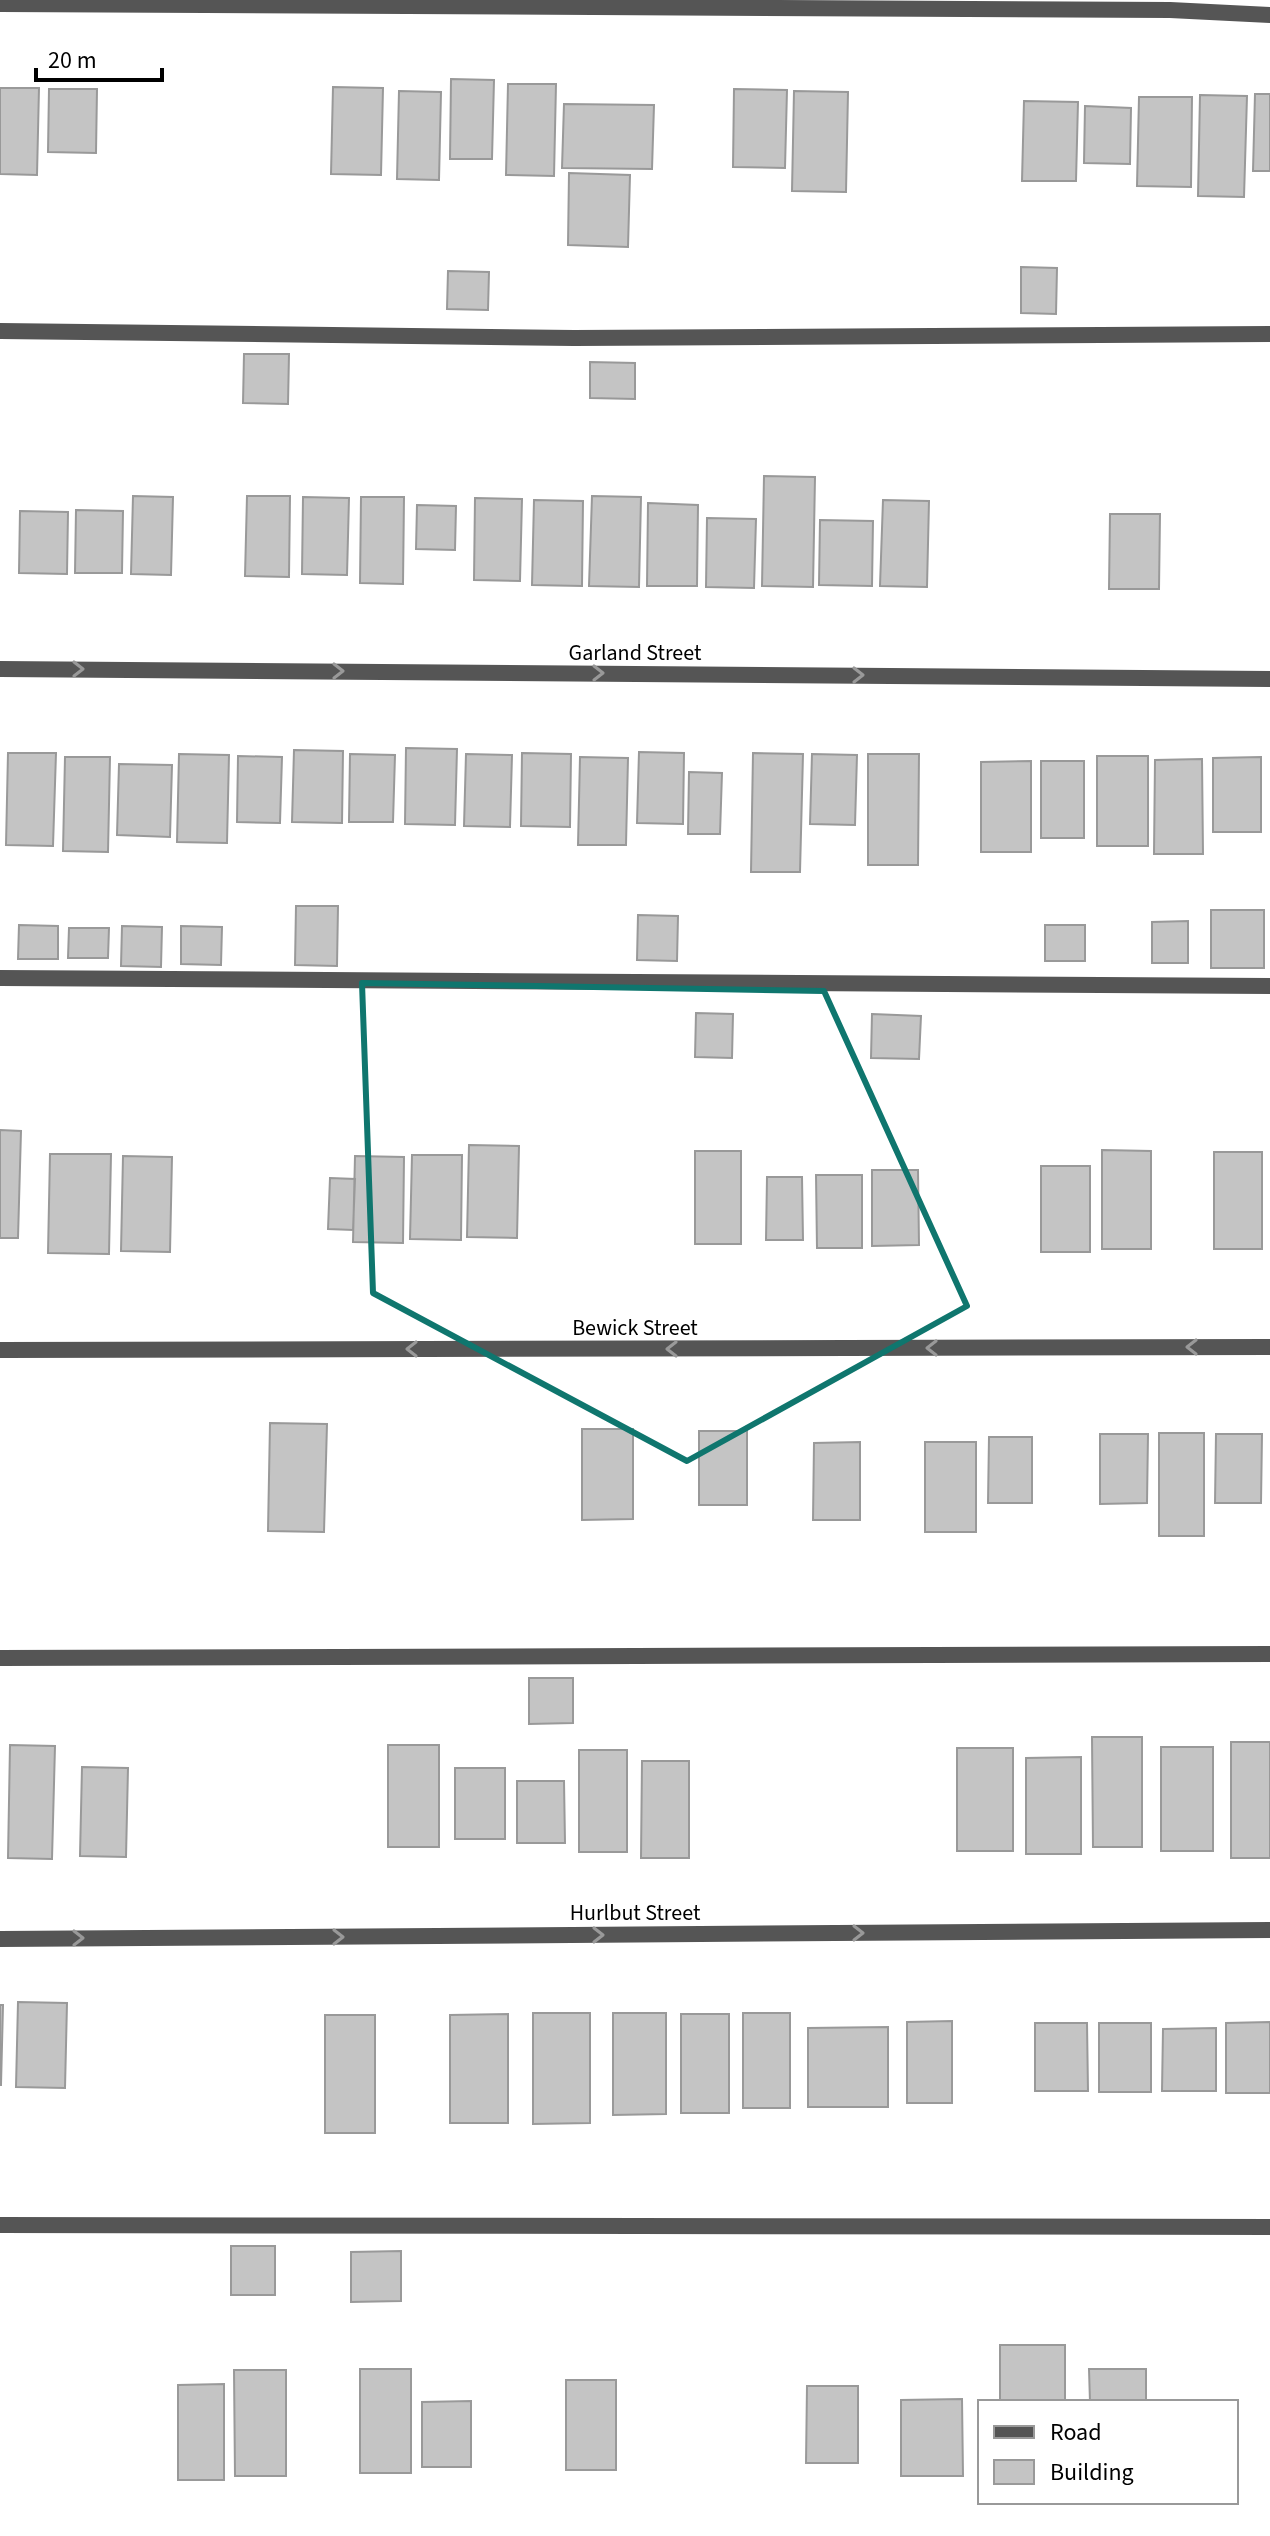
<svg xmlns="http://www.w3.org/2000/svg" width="1270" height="2536" font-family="'Source Sans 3',sans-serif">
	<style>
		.building { fill: #c4c4c4; stroke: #999; stroke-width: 2 }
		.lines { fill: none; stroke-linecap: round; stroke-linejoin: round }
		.service { stroke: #555; stroke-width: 16 }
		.minor { stroke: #555; stroke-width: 16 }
		.oneway { stroke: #999 }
		.marked { fill: none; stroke: #0f766e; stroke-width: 6; stroke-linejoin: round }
		.labels { text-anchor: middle; stroke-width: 6; stroke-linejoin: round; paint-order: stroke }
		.street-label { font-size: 22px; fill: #000; stroke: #fff }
	</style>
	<rect width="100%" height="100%" fill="#fff"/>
	<!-- building -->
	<path class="building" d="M451,79l43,1 -2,79h-42z
		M508,84h48l-2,92 -48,-1z
		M333,87l50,1 -2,87 -50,-1z
		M0,88h39l-2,87 -37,-1z
		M49,89h48l-1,64 -48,-1z
		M734,89l53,1 -2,78 -52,-1z
		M399,91l42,1 -2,88 -42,-1z
		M794,91l54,1 -2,100 -54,-1z
		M1255,94h15v77h-17z
		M1200,95l47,1 -3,101 -46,-1z
		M1139,97h53l-1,90 -54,-1z
		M1024,101l54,1 -2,79h-54z
		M564,104l90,1 -2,64 -90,-1z
		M1085,106l46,2 -1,56 -46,-1z
		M569,173l61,2 -2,72 -60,-2z
		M1021,267l36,1 -1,46 -35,-1z
		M448,271l41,1 -1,38 -41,-1z
		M244,354h45l-1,50 -45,-1z
		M590,362l45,1v36l-45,-1z
		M764,476l51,1 -2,110 -51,-1z
		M133,496l40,1 -2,78 -40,-1z
		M247,496h43l-1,81 -44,-1z
		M592,496l49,1 -2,90 -50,-1z
		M303,497l46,1 -2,77 -45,-1z
		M361,497h43l-1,87 -43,-1z
		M475,498l47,1 -2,82 -46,-1z
		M534,500l49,1 -1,85 -50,-1z
		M883,500l46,1 -2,86 -47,-1z
		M648,503l50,2 -1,81h-50z
		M417,505l39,1 -1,44 -39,-1z
		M76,510l47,1 -1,62h-47z
		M20,511l48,1 -1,62 -48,-1z
		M1110,514h50l-1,75h-50z
		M707,518l49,1 -2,69 -48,-1z
		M820,520l53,1 -1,65 -53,-1z
		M406,748l51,1 -2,76 -50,-1z
		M294,750l49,1 -1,72 -50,-1z
		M639,752l45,1 -1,71 -46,-1z
		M8,753h48l-3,93 -47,-1z
		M522,753l49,1 -1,73 -49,-1z
		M753,753l50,1 -3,118h-49z
		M179,754l50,1 -2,88 -50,-1z
		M350,754l45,1 -2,67h-44z
		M466,754l46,1 -2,72 -46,-1z
		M812,754l45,1 -2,70 -45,-1z
		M868,754h51l-1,111h-50z
		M238,756l44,1 -2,66 -43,-1z
		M1097,756h51v90h-51z
		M65,757h45l-2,95 -45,-1z
		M580,757l48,1 -2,87h-48z
		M1261,757v75h-48v-74z
		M1202,759l1,95h-49l1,-94z
		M1031,761v91h-50v-90z
		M1041,761h43v77h-43z
		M119,764l53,1 -2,72 -53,-2z
		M689,772l33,1 -2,61h-32z
		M296,906h42l-1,60 -42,-1z
		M1211,910h53v58h-53z
		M638,915l40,1 -1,45 -40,-1z
		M1188,921v42h-36v-41z
		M19,925l39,1v33h-40z
		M1045,925h40v36h-40z
		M122,926l40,1 -1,40 -40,-1z
		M181,926l41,1 -1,38 -40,-1z
		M69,928h40l-1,30h-40z
		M696,1013l37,1 -1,44 -37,-1z
		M872,1014l49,2 -2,43 -48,-1z
		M0,1130l21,1 -3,107h-18z
		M469,1145l50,1 -2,92 -50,-1z
		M1102,1150l49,1v98h-49z
		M695,1151h46v93h-46z
		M1214,1152h48v97h-48z
		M50,1154h61l-2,100 -61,-1z
		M412,1155h50l-1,85 -51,-1z
		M123,1156l49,1 -2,95 -49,-1z
		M355,1156l49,1 -1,86 -50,-1z
		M1041,1166h49v86h-49z
		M872,1170h46l1,75 -47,1z
		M816,1175h46v73h-45z
		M767,1177h35l1,63h-37z
		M330,1178l25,1 -2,51 -25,-1z
		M270,1423l57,1 -3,108 -56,-1z
		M582,1429h51v90l-51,1z
		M699,1431h48v74h-48z
		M1159,1433h45v103h-45z
		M1100,1434h48l-1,69 -47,1z
		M1216,1434h46l-1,69h-46z
		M989,1437h43v66h-44z
		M860,1442v78h-47l1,-77z
		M925,1442h51v90h-51z
		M529,1678h44v45l-44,1z
		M1092,1737h50v110h-49z
		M1231,1742h39v116h-39z
		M10,1745l45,1 -3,113 -44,-1z
		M388,1745h51v102h-51z
		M1161,1747h52v104h-52z
		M957,1748h56v103h-56z
		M579,1750h48v102h-48z
		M1081,1757v97h-55v-96z
		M642,1761h47v97h-48z
		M82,1767l46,1 -2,89 -46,-1z
		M455,1768h50v71h-50z
		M517,1781h47l1,62h-48z
		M18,2002l49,1 -2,85 -49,-1z
		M0,2005h3l-2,80h-1z
		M533,2013h57v110l-57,1z
		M613,2013h53v101l-53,1z
		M743,2013h47v95h-47z
		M508,2014v109h-58v-108z
		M681,2014h48v99h-48z
		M325,2015h50v118h-50z
		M952,2021v82h-45v-81z
		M1270,2022v71h-44v-70z
		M1035,2023h52l1,68h-53z
		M1099,2023h52v69h-52z
		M888,2027v80h-80v-79z
		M1216,2028v63h-54l1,-62z
		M231,2246h44v49h-44z
		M401,2251v50l-50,1v-50z
		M1000,2345h65v57h-65z
		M360,2369h51v104h-51z
		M1089,2369h57v33h-56z
		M234,2370h52v106h-51z
		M566,2380h50v90h-50z
		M224,2384v96h-46v-95z
		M807,2386h51v77h-52z
		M962,2399l1,77h-62v-76z
		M471,2401v66h-49v-65z"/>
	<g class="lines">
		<!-- service -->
		<path class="service" d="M0,331l574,7 696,-4
			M0,978l1270,8
			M0,1658l1270,-4
			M0,2225l1270,2"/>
		<!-- minor -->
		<path class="minor" d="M0,4l1170,6 100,5
			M0,669l1270,10
			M0,1350l1270,-3
			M0,1939l1270,-9"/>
	</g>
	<!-- one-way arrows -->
	<defs><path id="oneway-chevron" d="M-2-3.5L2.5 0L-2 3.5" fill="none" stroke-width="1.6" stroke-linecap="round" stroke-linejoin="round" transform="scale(2)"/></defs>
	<g class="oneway">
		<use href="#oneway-chevron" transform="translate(78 669)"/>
		<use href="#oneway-chevron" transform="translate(338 671)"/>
		<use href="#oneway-chevron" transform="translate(598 673)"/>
		<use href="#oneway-chevron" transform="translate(858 675)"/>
		<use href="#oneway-chevron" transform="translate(1192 1347) rotate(180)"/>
		<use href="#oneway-chevron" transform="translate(932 1348) rotate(180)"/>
		<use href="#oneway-chevron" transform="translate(412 1349) rotate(180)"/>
		<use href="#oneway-chevron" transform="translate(672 1349) rotate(180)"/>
		<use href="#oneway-chevron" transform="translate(858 1933)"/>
		<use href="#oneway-chevron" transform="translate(598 1935)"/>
		<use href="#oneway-chevron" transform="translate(338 1937)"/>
		<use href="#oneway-chevron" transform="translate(78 1938)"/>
	</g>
	<!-- marked area -->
	<path class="marked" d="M362,983l462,8 143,315 -280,155 -314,-168z"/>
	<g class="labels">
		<!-- street labels -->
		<g class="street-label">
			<text x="635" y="660">Garland Street</text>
			<text x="635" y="1335">Bewick Street</text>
			<text x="635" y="1920">Hurlbut Street</text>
		</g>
	</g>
	<!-- legend -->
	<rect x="978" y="2400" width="260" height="104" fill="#ffffff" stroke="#999999" stroke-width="2"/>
	<rect x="994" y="2426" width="40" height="12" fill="#555555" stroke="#999999" stroke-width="2"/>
	<text x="1050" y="2440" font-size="24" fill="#000000">Road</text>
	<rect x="994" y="2460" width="40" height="24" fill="#c4c4c4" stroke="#999999" stroke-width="2"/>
	<text x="1050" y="2480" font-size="24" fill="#000000">Building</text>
	<!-- scale -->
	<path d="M36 68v12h126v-12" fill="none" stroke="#000000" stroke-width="4"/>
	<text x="48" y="68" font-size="24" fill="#000000" stroke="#ffffff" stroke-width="6" paint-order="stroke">20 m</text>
</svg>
